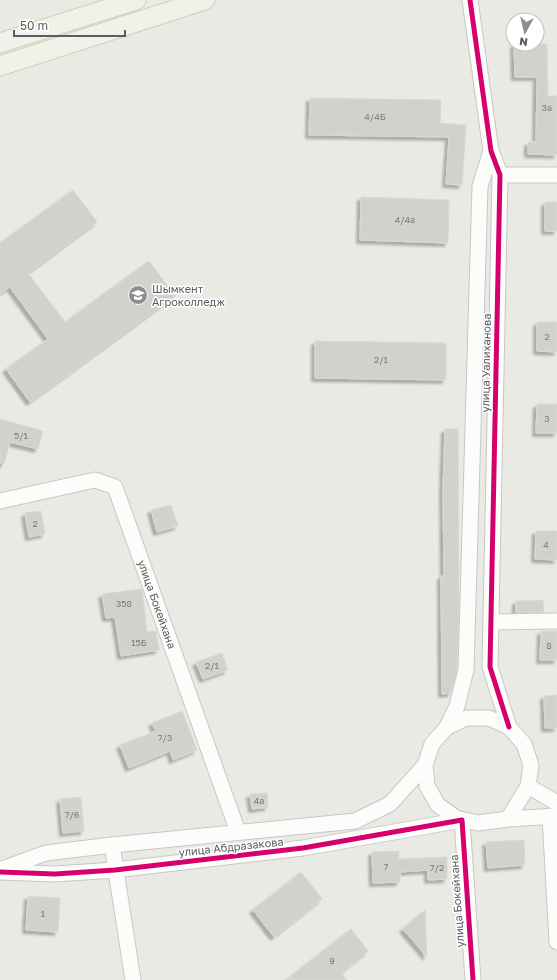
<svg xmlns="http://www.w3.org/2000/svg" width="557" height="980" font-family="'Golos Text',sans-serif">
	<style>
		.building { fill: #d1d1ce; stroke: #d9d9d4; filter: url(#shadow) }
		.lines { fill: none; stroke-linecap: round; stroke-linejoin: round }
		.minor-casing { stroke: #c7c7c7; stroke-width: 17 }
		.major-casing { stroke: #d0cfb5; stroke-width: 21 }
		.minor { stroke: #fcfcfb; stroke-width: 15 }
		.major { stroke: #f0f1e8; stroke-width: 19 }
		.cycleway-casing { stroke: #fff; stroke-width: 8 }
		.cycleway { stroke: #d6006c; stroke-width: 5 }
		.labels { text-anchor: middle; stroke-width: 3; stroke-linejoin: round; paint-order: stroke }
		.number-label { font-size: 9px; fill: #7a7a7e }
		.poi-label { font-size: 11px; fill: #5b5c62; stroke: #fff; text-anchor: start }
		.street-label { font-size: 11px; fill: #5b5c62; stroke: #fff }
	</style>
	<defs>
		<filter id="shadow"><feDropShadow dx="-3.5" dy="3.5" stdDeviation="1" flood-color="#0004"/></filter>
	</defs>
	<rect width="100%" height="100%" fill="#eaeae5"/>
	<!-- building -->
	<path class="building" d="M514,44h33l1,52h9v59l-29,-1v-12h8l1,-65h-22z
		M310,98l131,2 -1,23 26,2 -4,60 -16,-1 3,-47 -140,-2z
		M73,190l24,32 -69,51 37,49 84,-61 26,35 -145,106 -24,-33 42,-30 -38,-52 -10,7v-51z
		M361,197l88,3 -1,43 -88,-3z
		M545,202h12v29h-12z
		M537,322h20v30l-20,-1z
		M315,341l131,2v37l-131,-2z
		M537,404h20v29h-21z
		M0,419l43,12 -5,18 -28,-7 -6,22 -4,-1z
		M445,429h13l1,181 -2,59 -6,24 -9,1 -1,-118h3l-1,-86z
		M171,505l7,21 -21,6 -6,-22z
		M41,511l4,23 -16,3 -4,-24z
		M536,531h21v29l-22,-1z
		M142,589l5,43 9,-1 3,19 -38,6 -6,-39 -9,1 -4,-24z
		M543,600l1,12 -28,1v-12z
		M541,631h16v29h-17z
		M222,653l6,17 -25,9 -7,-17z
		M557,695v33h-12l-1,-32z
		M182,711l15,39 -24,10 -3,-9 -41,17 -9,-23 36,-14 -4,-8z
		M267,793l1,14 -16,2 -2,-15z
		M81,797l3,34 -21,2 -3,-34z
		M524,840l1,25 -37,3 -2,-26z
		M399,851v8l48,-2v22l-19,1v-10l-28,2v10l-27,1 -1,-31z
		M301,872l21,27 -48,38 -21,-27z
		M28,896l32,2 -2,34 -32,-2z
		M425,910l2,47 -24,-28z
		M351,929l17,22 -27,21 6,8h-61z"/>
	<g class="lines">
		<defs>
			<g id="minor">
				<path d="M470,0l21,151 9,24 -10,492 19,60"/>
				<path d="M500,175h57"/>
				<path id="s1" d="M0,501l95,-21 20,7 123,345"/>
				<path d="M491,622l66,-1"/>
				<path d="M447,727l10,-21 9,-36 14,-484 11,-35"/>
				<path d="M528,786l29,17"/>
				<path d="M550,816l7,126"/>
				<path d="M508,819l20,-33 3,-21 -7,-21 -15,-17 -20,-9h-22l-20,9 -15,17 -7,21 2,21 11,19 18,13 22,5 30,-4 49,-3"/>
				<path d="M112,845l21,135"/>
				<path d="M2,869l44,-16 66,-8 243,-24 35,-17 35,-39"/>
				<path d="M0,872l55,2 60,-4 188,-22 159,-28 11,160"/>
			</g>
			<path id="major" d="M0,43l136,-43
				M0,66l205,-66"/>
		</defs>
		<!-- minor casing -->
		<use href="#minor" class="minor-casing"/>
		<!-- major casing -->
		<use href="#major" class="major-casing"/>
		<!-- minor -->
		<use href="#minor" class="minor"/>
		<!-- major -->
		<use href="#major" class="major"/>
		<defs>
			<path id="cycleway" d="M470,0l21,151 9,24 -10,492 19,60
				M0,872l55,2 60,-4 188,-22 159,-28 11,160"/>
		</defs>
		<!-- cycleway casing -->
		<use href="#cycleway" class="cycleway-casing"/>
		<!-- cycleway -->
		<use href="#cycleway" class="cycleway"/>
	</g>
	<!-- icons -->
	<defs>
		<symbol id="university-disc" viewBox="-11 -11 22 22"><circle r="9.5" fill="#8d8e90" stroke="#fff"/><path d="M0-5L7-2L0 1L-7-2ZM-4 1L0 2.5L4 1V4Q0 6-4 4Z" fill="#fff"/></symbol>
	</defs>
	<g fill-rule="evenodd">
		<use href="#university-disc" x="127" y="284" width="22" height="22"/>
	</g>
	<g class="labels">
		<!-- number labels -->
		<g class="number-label">
			<text x="547" y="111">3а</text>
			<text x="375" y="120">4/4Б</text>
			<text x="405" y="223">4/4а</text>
			<text x="547" y="340">2</text>
			<text x="381" y="363">2/1</text>
			<text x="547" y="422">3</text>
			<text x="21" y="439">5/1</text>
			<text x="35" y="527">2</text>
			<text x="546" y="548">4</text>
			<text x="124" y="607">358</text>
			<text x="139" y="646">15Б</text>
			<text x="549" y="649">8</text>
			<text x="212" y="669">2/1</text>
			<text x="165" y="741">7/3</text>
			<text x="259" y="804">4а</text>
			<text x="72" y="818">7/6</text>
			<text x="386" y="870">7</text>
			<text x="437" y="871">7/2</text>
			<text x="43" y="917">1</text>
			<text x="332" y="964">9</text>
		</g>
		<!-- poi labels -->
		<g class="poi-label">
			<text x="152" y="293">Шымкент<tspan x="152" dy="13">Агроколледж</tspan></text>
		</g>
		<!-- street labels -->
		<g class="street-label">
			<text transform="translate(486 363) rotate(-89)" y="4">улица Уалиханова</text>
			<text dy="4" stroke="none"><textPath href="#s1" startOffset="243">улица Бокейхана</textPath></text>
			<text transform="translate(231 847) rotate(-6)" y="4">улица Абдразакова</text>
			<text transform="translate(457 901) rotate(-94)" y="4">улица Бокейхана</text>
		</g>
	</g>
	<!-- north arrow -->
	<g transform="translate(525 32) rotate(188)"><circle r="19" fill="#ffffff" stroke="#bdbec0"/>
	<path d="M0-3L7 15L0 10L-7 15Z" fill="#8d8e90"/>
	<text y="-6" font-size="11" font-weight="bold" text-anchor="middle" fill="#5b5c62">N</text>
	</g>
	<!-- scale -->
	<path d="M14 30v6h111v-6" fill="none" stroke="#5b5c62" stroke-width="2"/>
	<text x="20" y="30" font-size="12" fill="#5b5c62" stroke="#ffffff" stroke-width="3" paint-order="stroke">50 m</text>
</svg>
